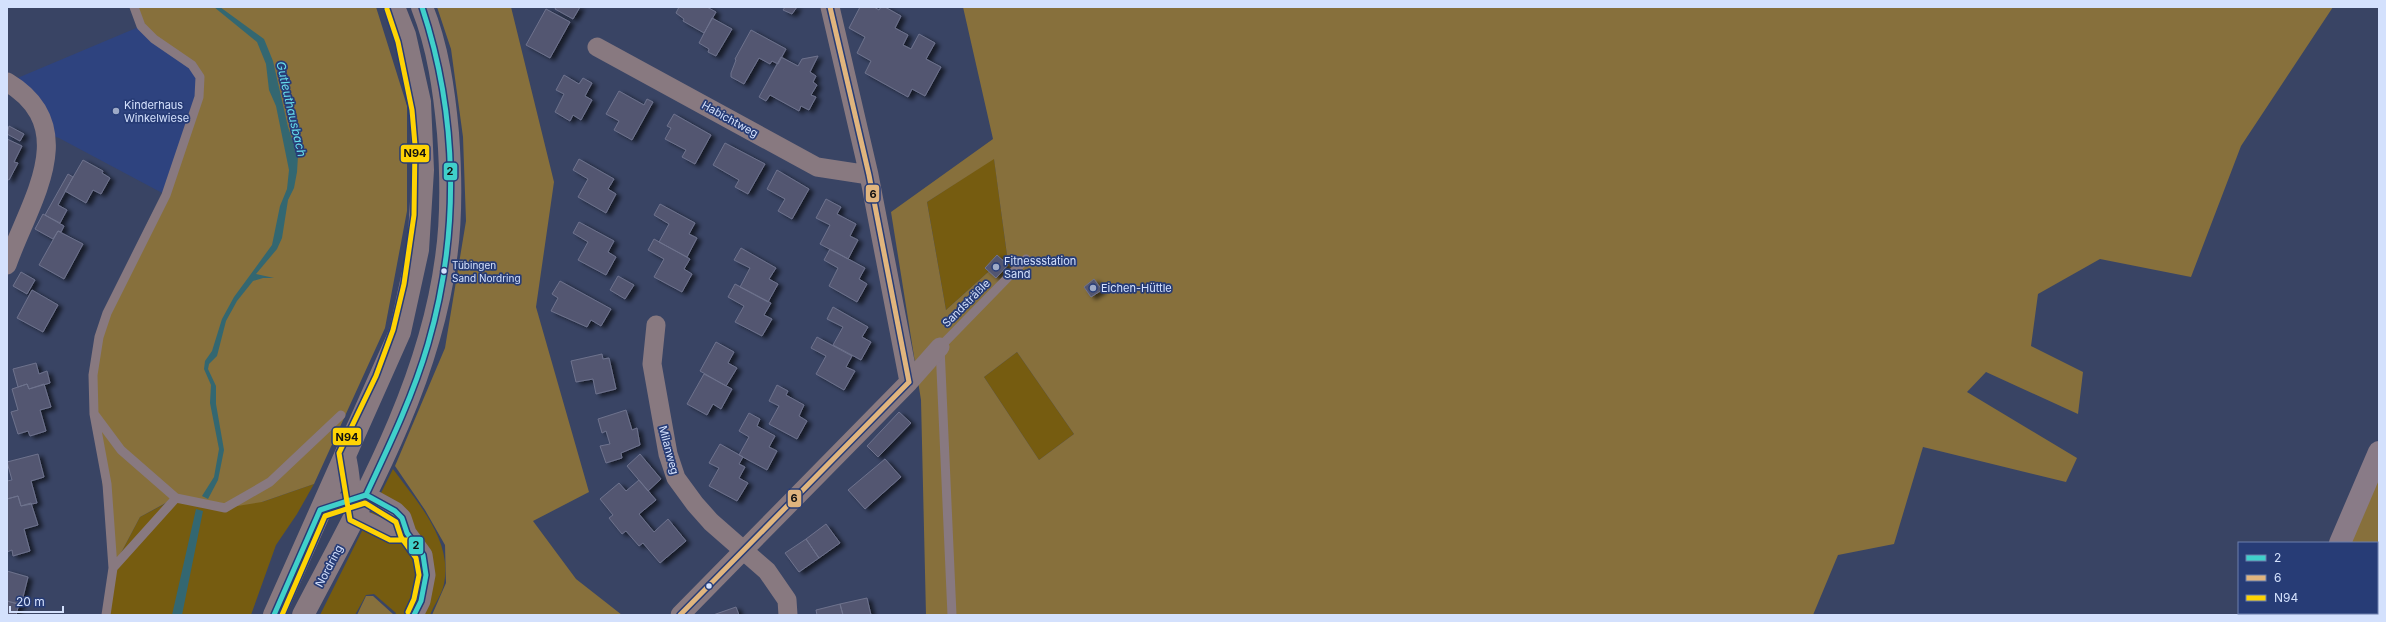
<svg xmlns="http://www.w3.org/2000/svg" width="2386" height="622" font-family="Inter,sans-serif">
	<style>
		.built { fill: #2e437f }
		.green { fill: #765c10 }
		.forest { fill: #87703c; fill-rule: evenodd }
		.water { fill: #336771 }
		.building { fill: #535771; stroke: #6e728d; filter: url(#shadow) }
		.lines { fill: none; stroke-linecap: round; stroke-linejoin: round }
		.service { stroke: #887980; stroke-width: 9 }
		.minor { stroke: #887980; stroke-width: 19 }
		.tertiary { stroke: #887980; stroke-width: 22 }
		.secondary { stroke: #897b87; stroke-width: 22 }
		.bus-1-casing { stroke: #273c76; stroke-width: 8 }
		.bus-2-casing { stroke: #273c76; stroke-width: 8 }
		.bus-3-casing { stroke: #273c76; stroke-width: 8 }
		.bus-1 { stroke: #40d0ca; stroke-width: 5 }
		.bus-2 { stroke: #e0b57e; stroke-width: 5 }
		.bus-3 { stroke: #fed304; stroke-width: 5 }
		.poi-dot { fill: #9eaac7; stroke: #273c76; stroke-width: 1.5 }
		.bus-dot { fill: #d4e1fd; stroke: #273c76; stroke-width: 1.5 }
		.labels { text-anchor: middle; stroke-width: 3.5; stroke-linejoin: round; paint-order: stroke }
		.bus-label { font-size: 10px; fill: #d4e1fd; stroke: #273c76; text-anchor: start }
		.poi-label { font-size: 11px; fill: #d4e1fd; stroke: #273c76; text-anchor: start }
		.street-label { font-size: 11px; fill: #d4e1fd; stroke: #273c76 }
		.water-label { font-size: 12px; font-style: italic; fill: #66ddec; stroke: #273c76 }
		.line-badge { stroke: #273c76; stroke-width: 1.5 }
		.pale-badge-label { font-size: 11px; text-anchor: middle; font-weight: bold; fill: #111 }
	</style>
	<defs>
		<filter id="shadow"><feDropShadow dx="4.5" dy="2.5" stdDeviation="2" flood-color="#0009"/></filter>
	</defs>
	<rect width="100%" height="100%" fill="#394464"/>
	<!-- built -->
	<path class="built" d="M141,26l59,51 -1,20 -33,98 -107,-57 -14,-5 -37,-51z"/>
	<!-- green -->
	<path class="green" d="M994,158l13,97 -61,55 -19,-108z
		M1017,352l57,82 -35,26 -55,-83z
		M393,469c24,33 60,71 51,115 -2,10 -10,21 -14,31h-35l1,-2 -22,-19 -8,1 -11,20h-35z
		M314,484l-17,30 -21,31 -25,70h-145l7,-47 27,-51 36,-19 86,4z"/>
	<!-- forest -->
	<path class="forest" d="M134,7h242l31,99v105l-22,117 -71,156 -52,18 -37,6 -50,-10 -35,19 -27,51 -19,-154 5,-77 67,-142 33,-98 1,-20 -8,-12 -38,-26z
		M437,7h74l43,175 -18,125 53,185 -56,29 43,58 46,36h-190l14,-32 -1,-38 -20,-35 -30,-44 50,-118 21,-127 -3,-84 -12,-88z
		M963,7h1370l-92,139 -50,131 -91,-18 -62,35 -7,52 52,26 -5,42 -92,-42 -19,20 110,66 -11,24 -143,-35 -29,97 -56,11 -25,60h-887l-5,-215 -30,-188 102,-73zM994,159l13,96 -61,55 -19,-108zM1017,352l57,82 -35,26 -55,-83z
		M2379,454v161h-71l1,-2h68v-70h-37z
		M366,596h7l21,19h-37z"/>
	<!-- water -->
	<path class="water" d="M214,7h6l44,32 9,22 15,66 10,29 -1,16 -3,16 -6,12 -6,38 -5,11 -21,25 18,4h-11l-10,3 -16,20 -11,20 -9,35 -8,8 -1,5 8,17v18l8,46 -6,30 -10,19 -6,-3 12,-19 5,-28 -9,-46 1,-18 -7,-16 1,-8 7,-10 10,-32 12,-22 38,-52 8,-39 7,-17 2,-19 -13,-64 -7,-16 -3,-26 -9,-22z
		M196,509l7,2 -21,104h-10z"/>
	<!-- building -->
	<path class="building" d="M556,7h24l-7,12 -18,-10z
		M679,7h28l9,5 -12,21 -21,-12 1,-2 -8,-6z
		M785,7h12l-5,7 -9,-4z
		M860,7h14l5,3 2,-3h4l16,9 -6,12 13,7 -5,10 8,4 8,-15 16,9 -9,16 15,8 -16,29 -13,-7 -4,8 -43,-24 6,-12 -14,-8 8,-16 -16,-9z
		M546,9l24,13 -20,36 -24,-13z
		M712,18l20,11 -16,27 -8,-4 1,-3 -10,-6z
		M751,30l35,19 -8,15 -6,-3 -2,3 -11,-6 -15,26 -13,-7v-4l5,-13 -1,-1z
		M818,56l-8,16 6,4 -3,6 4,3 -6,10 5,2 -7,13 -8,-4 -2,5 -29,-16 -4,6 -7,-4 22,-40 17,9 4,-7z
		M564,75l15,9 4,-6 9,5 -7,13 7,4 -11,20 -8,-5 -3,6 -15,-9 9,-18 -8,-4z
		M619,91l25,14 3,-6 6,3 -21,38 -18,-10 5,-9 -13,-7z
		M674,114l37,21 -16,29 -13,-7 4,-7 -21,-11 6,-11 -4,-2z
		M9,126l15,8 -4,7 -13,-7z
		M7,139l15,7 -8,16 4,1 -9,17 -2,-1z
		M725,143l40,21 -17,30 -13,-7 4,-7 -26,-15z
		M579,159l35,20 -6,10 8,5 -10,19 -28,-16 10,-18 -15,-9z
		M83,160l20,11 -1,2 8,5 -9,16 -8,-4 -7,13 -21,-12z
		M777,170l32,19 -17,30 -14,-8 7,-12 -18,-10z
		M68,174l5,3 -15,28 9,5 -7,13 -15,-8z
		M826,199l15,8 -4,7 19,10 -6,12 8,4 -10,19 -28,-15 10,-19 -14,-7z
		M660,204l35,19 -6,11 8,4 -10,19 -28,-15 10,-18 -15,-9z
		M43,214l21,12 -3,6 -3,-1 -5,8 -18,-10z
		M579,222l35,19 -6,11 8,5 -10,18 -28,-15 10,-18 -15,-9z
		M58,231l25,13 -19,35 -25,-14z
		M654,239l36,20 -6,10 8,5 -10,18 -28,-15 10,-18 -16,-9z
		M741,248l35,20 -7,11 9,5 -10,18 -28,-15 10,-19 -16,-8z
		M830,249l35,19 -6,11 8,5 -10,18 -28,-16 9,-18 -14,-8z
		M997,255l11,10 -12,13 -11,-10z
		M21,272l14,8 -8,14 -14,-8z
		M618,276l16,9 -9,14 -15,-9z
		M1094,279l8,11 -11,7 -7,-10z
		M560,281l51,28 -10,17 -10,-6 -4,7 -36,-16 7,-13 -6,-4z
		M735,284l36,19 -7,12 8,4 -10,17 -27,-14 9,-16 -16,-9z
		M32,290l26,15 -15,27 -26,-14z
		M833,307l35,20 -6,10 9,5 -10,18 -28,-15 10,-18 -16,-8z
		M817,337l35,19 -6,11 9,4 -11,19 -28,-16 10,-18 -15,-8z
		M716,342l18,10 -6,11 9,5 -11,18 -26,-15z
		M602,354l1,5 6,-1 7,31 -20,5 -3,-15 -17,3 -5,-21z
		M36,363l3,11 8,-3 3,12 -21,6 -2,-5 -9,3 -5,-18z
		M704,374l28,15 -11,20 -8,-5 -6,11 -20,-11z
		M27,384l2,5 15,-5 7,23 -11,3 6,21 -16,5 -2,-5 -10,3 -7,-22 7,-2 -6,-21z
		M777,385l11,6 -2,4 18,10 -5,11 8,5 -10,18 -28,-15 10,-18 -10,-5z
		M626,410l6,20 5,-2 3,17 -19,8 1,5 -16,5 -6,-17 10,-2 -4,-13 -4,2 -4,-14z
		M899,412l12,11 -33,34 -11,-11z
		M749,413l11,6 -3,7 18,10 -6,11 8,4 -10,19 -28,-15 10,-18 -10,-6z
		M720,444l23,13 -4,7 6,3 -6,11 9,5 -11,18 -28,-15 10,-18 -10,-5z
		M38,454l6,23 -13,4 6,22 -16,3 -3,-10 -11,3v-18l5,-1 -5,-18z
		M640,454l21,25 -13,12 -21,-25z
		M885,459l16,18 -36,32 -17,-19z
		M639,480l17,20 -17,14 15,18 14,-13 18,22 -26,22 -17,-20 -4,3 -13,-15 -4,3 -13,-16 4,-3 -13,-16 19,-16 7,8z
		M18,496l3,10 10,-3 7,22 -14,4 6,22 -17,5 -1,-6 -5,2v-53z
		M826,524l14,19 -21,15 -13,-19z
		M806,539l13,19 -20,14 -14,-19z
		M7,571l21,6 -7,28 -14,-4z
		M867,598l4,17h-28l-3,-11z
		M7,601l12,3 -3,11h-9z
		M840,604l3,11h-26l-1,-5z
		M736,607l3,8h-26z"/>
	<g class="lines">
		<!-- service -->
		<path class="service" d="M95,415l26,35 55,48 49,10 45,-26 71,-67
			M113,568l63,-70
			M106,615l7,-47 -6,-84 -13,-70 -1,-39 6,-38 8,-24 59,-118 33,-98 1,-20 -8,-12 -38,-26 -13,-13 -7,-19
			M952,615l-12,-268 86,-88"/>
		<!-- minor -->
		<path class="minor" d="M830,7l39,168 40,207
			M597,47l220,120 52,8
			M7,82c77,46 21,122 0,183
			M656,325l-4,39 16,90 8,24 19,26 16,18 56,49 20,29 1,15
			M346,455c6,20 4,41 9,61l37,17h15
			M320,510l46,-15 29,16 7,7 5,15 16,22 3,20 -5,26 -7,14
			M680,615l229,-233 31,-35"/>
		<!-- tertiary -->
		<path class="tertiary" d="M274,615l126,-283 18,-82 5,-80 -3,-68 -15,-67 -11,-28
			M303,615c59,-113 126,-228 143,-357 6,-41 5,-84 2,-125 -4,-43 -10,-86 -26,-126"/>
		<!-- secondary -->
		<path class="secondary" d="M2340,543l39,-91
			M2308,615l1,-2"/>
		<defs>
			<path id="bus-1" d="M366,495l29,16 7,7 5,15 16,22 3,20 -5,26 -7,14
				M274,615l46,-105 46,-15c23,-49 47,-99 62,-151 32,-111 30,-228 -6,-337"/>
			<path id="bus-2" d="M830,7l39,168 40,207
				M680,615l229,-233"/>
			<path id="bus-3" d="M387,9l11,33 14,68 3,35 -1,70 -10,69 -11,46 -17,46 -37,77 11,67 40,20h17
				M282,615l43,-99 40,-13 31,19 5,15 15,21 3,17 -5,24 -6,13"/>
		</defs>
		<!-- bus-1 casing -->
		<use href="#bus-1" class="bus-1-casing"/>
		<!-- bus-2 casing -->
		<use href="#bus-2" class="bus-2-casing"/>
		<!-- bus-3 casing -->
		<use href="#bus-3" class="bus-3-casing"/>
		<!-- bus-1 -->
		<use href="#bus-1" class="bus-1"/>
		<!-- bus-2 -->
		<use href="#bus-2" class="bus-2"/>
		<!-- bus-3 -->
		<use href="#bus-3" class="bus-3"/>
	</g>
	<!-- markers -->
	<g class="poi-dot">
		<circle cx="116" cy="111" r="4"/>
		<circle cx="996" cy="267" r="4"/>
		<circle cx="1093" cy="288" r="4"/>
	</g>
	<g class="bus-dot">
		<circle cx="444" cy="271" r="3.5"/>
		<circle cx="709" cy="586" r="3.5"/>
	</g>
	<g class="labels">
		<!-- bus labels -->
		<g class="bus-label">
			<text x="452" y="269">Tübingen<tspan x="452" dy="13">Sand Nordring</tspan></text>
		</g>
		<!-- poi labels -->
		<g class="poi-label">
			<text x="124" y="109">Kinderhaus<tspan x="124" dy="13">Winkelwiese</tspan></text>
			<text x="1004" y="265">Fitnessstation<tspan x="1004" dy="13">Sand</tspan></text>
			<text x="1101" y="292">Eichen-Hüttle</text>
		</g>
		<!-- street labels -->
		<g class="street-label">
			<text transform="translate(730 119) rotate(29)" y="4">Habichtweg</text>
			<text transform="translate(966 303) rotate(-45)" y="4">Sandsträßle</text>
			<text transform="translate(669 450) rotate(75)" y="4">Milanweg</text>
			<text transform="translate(329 566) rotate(-62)" y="4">Nordring</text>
		</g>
		<!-- water labels -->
		<g class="water-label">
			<text transform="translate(291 109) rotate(77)" y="4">Gutleuthausbach</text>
		</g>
	</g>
	<g class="line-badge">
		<rect x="400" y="144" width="30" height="19" rx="4" fill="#fed304"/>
		<rect x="443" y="162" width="15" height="19" rx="4" fill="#40d0ca"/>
		<rect x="865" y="184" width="15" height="19" rx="4" fill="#e0b57e"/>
		<rect x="332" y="427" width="30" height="19" rx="4" fill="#fed304"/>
		<rect x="787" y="489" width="15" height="19" rx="4" fill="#e0b57e"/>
		<rect x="408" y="536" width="16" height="19" rx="4" fill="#40d0ca"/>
	</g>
	<g class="pale-badge-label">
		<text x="415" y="157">N94</text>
		<text x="450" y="175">2</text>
		<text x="873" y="198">6</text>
		<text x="347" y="441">N94</text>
		<text x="794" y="502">6</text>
		<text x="416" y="549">2</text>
	</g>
	<!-- border -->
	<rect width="2386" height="622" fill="none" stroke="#d4e1fd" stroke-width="16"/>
	<!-- legend -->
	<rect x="2238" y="542" width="140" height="72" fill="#273c76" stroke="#6c7eac"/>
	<rect x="2246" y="555" width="20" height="6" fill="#40d0ca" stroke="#6c7eac"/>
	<text x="2274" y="562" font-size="12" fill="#d4e1fd">2</text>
	<rect x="2246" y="575" width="20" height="6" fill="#e0b57e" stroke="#6c7eac"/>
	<text x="2274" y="582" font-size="12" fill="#d4e1fd">6</text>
	<rect x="2246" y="595" width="20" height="6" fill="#fed304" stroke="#6c7eac"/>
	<text x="2274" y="602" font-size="12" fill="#d4e1fd">N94</text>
	<!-- scale -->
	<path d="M10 606v6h53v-6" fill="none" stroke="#d4e1fd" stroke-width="2"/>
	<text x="16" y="606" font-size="12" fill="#d4e1fd" stroke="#273c76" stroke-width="3" paint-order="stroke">20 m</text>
</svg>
